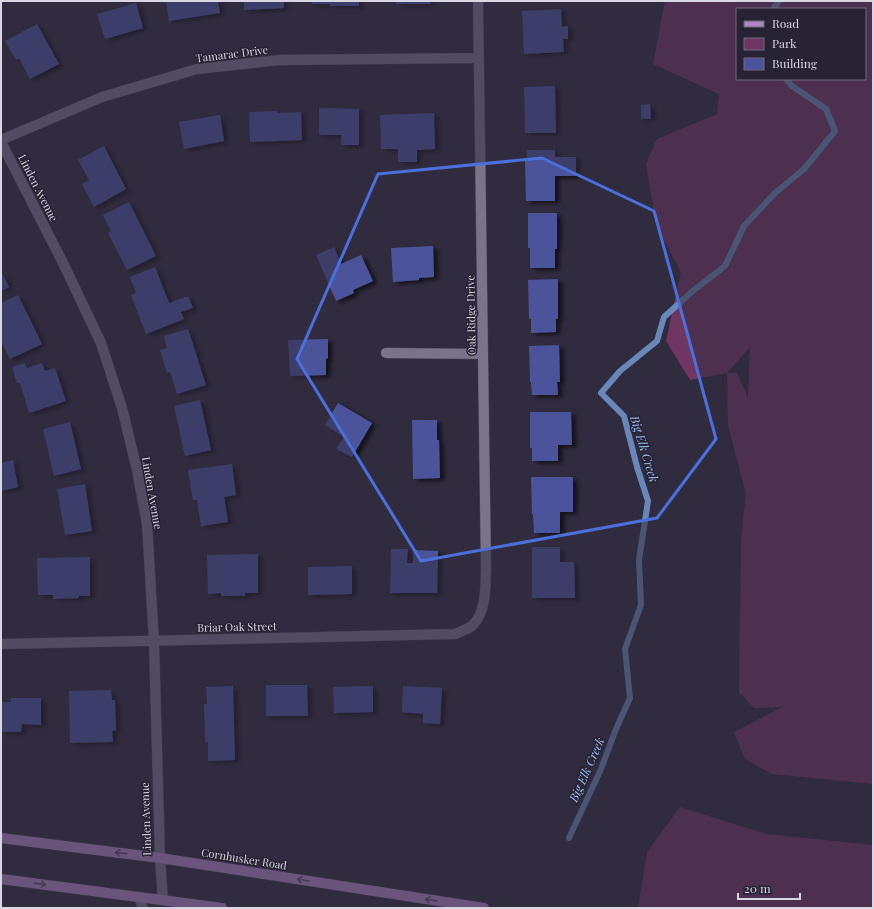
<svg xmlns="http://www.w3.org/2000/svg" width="874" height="909" font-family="'Playfair Display',serif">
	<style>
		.green { fill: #703663; fill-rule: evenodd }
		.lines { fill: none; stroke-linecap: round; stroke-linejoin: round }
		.stream { stroke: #6988b9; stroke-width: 6 }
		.building { fill: #4c539b; filter: url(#shadow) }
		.minor-casing { stroke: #4b4757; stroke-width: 11 }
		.major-casing { stroke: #4b4757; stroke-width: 11 }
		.minor { stroke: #79748a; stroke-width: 10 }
		.major { stroke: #af85c5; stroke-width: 10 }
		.oneway { stroke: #5d4a6e }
		.marked { fill: none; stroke: #4c70db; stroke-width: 3; stroke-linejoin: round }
		.labels { text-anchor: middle; stroke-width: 3; stroke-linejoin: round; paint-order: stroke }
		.street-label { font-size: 11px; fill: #dad7e4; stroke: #272234 }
		.water-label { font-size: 12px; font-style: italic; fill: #9cc2f8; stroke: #272234 }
	</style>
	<defs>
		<filter id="shadow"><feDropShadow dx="4.5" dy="2.5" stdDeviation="2" flood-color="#0009"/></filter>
	</defs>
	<rect width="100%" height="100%" fill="#312b3f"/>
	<!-- green -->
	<path class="green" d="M665,1h208v783l-101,-10 -27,-15 -11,-27 48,-25 -28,1 -15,-16 2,-152 5,-46 -18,-69 -1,-52 -37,7 -24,-39 15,-69 -25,-48 -10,-60 11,-25 60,-25 2,-20 -66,-30zM737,9h128v70h-128zM750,347l-2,51 -11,-25h-10z
		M680,807l86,27 107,11v63h-235l9,-56z"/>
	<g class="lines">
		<!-- stream -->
		<path class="stream" d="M773,9l6,-8
			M569,838l32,-69 15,-40 14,-31 -5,-49 16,-44 -2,-45 9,-59 -11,-34 -13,-51 -23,-23 19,-22 37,-30 7,-24 30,-27 31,-24 19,-40 31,-33 29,-24 31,-38 -9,-22 -34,-23 -6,-7"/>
	</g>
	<!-- building -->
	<path class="building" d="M166,1h52l2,12 -51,8z
		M244,1h40v7l-40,2z
		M312,1h47v5h-29v-2h-18z
		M396,1h35v3h-35z
		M136,3l7,25 -38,11 -8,-25z
		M561,9l1,18 6,-1v13h-5l1,13 -40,2 -2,-43z
		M37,24l22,40 -29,15 -11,-21 -3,2 -11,-19z
		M555,86l1,47h-31l-1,-46z
		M650,104l1,15h-10v-14z
		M319,108l40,1v36h-18v-10h-22z
		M277,111v2l24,-1 1,28 -52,2 -1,-30z
		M434,113l1,36 -18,1v12h-19v-13h-17l-1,-34z
		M220,115l4,26 -40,8 -5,-27z
		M104,146l22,43 -32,18 -12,-23 7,-4 -11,-20z
		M527,150h28v7h21v19h-21v25h-29l-1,-40h2z
		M129,202l27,54 -29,14 -19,-37 3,-2 -8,-16z
		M528,213h29v36h-2v19h-25v-20h-2z
		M433,246l1,31 -15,1v2l-26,2 -2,-34z
		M334,247l7,17 20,-9 12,26 -20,9 1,3 -18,8 -20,-46z
		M155,267l14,36 19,-7 5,12 -12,4 3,7 -38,15 -15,-39 5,-2 -6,-16z
		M1,271l8,16 -8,4z
		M558,279v40h-2v13l-25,1v-14h-2l-1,-39z
		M18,295l24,49 -32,15 -9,-18v-38z
		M188,329l18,56 -29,9 -7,-22 -3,1 -7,-23 7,-2 -3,-12z
		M328,339v19l-2,1v16l-36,1 -2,-36z
		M559,345l1,37h-3l1,13h-26l-1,-13h-1l-1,-36z
		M25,363l2,5 15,-5 3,8 10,-3 11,33 -37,12 -9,-30h-3l-5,-16z
		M200,400l11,50 -26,6 -11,-50z
		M338,403l34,20 -20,34 -16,-8 8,-12 -19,-12z
		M530,412h41l1,33h-14v16h-26v-13h-2z
		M412,420h25v20h2l1,38 -27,1z
		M70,422l11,47 -27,7 -11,-47z
		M13,460l5,27 -17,4v-28z
		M232,464l4,31 -12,2 4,25 -27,4 -4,-26h-4l-5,-30z
		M531,477h42v35h-13v21h-26l-1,-19h-1z
		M85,484l7,47 -27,4 -8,-46z
		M532,547h28v15h14l1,36h-43z
		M391,549h17l-1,14h6v-13l25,1 -1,42h-47z
		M258,554v39h-13v3h-24v-3l-13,1 -1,-39z
		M90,557v39h-11v2l-26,1v-4h-15l-1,-37z
		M352,566v28l-44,1v-28z
		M266,685h41l1,31h-42z
		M233,686l2,74 -27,1v-19h-3l-1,-38h3l-1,-17z
		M373,686v26l-39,1 -1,-26z
		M403,686l39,2 -2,36 -17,-1v-9l-21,-2z
		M111,690l1,10h3l1,30 -4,1 1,11 -43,1 -1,-52z
		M11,698h30v27l-19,-1 -1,8h-20v-30h10z"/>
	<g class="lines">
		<defs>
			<path id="minor" d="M1,140l101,-43 95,-28 83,-9 199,-2
				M1,142l62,121 38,80 21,65 15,62 10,54 7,118 6,216 3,42
				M386,353l97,1
				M1,644l454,-10c5,-2 13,-5 17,-8 15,-15 13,-38 14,-57l-8,-568
				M139,897l4,11"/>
			<path id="major" d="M1,838l159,20 324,50
				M1,879l221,29"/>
		</defs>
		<!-- minor casing -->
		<use href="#minor" class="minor-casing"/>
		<!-- major casing -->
		<use href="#major" class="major-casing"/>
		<!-- minor -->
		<use href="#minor" class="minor"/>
		<!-- major -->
		<use href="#major" class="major"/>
	</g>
	<!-- one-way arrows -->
	<defs><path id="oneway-shaft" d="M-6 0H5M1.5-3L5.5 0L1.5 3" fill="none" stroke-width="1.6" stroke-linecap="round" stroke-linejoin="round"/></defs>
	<g class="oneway">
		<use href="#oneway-shaft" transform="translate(121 853) rotate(-173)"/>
		<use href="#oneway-shaft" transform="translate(303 880) rotate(-171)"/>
		<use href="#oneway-shaft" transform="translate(40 884) rotate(7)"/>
		<use href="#oneway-shaft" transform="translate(431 900) rotate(-171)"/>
	</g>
	<!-- marked area -->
	<path d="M0 0H874V909H0ZM542,158l112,53 62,228 -59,79 -236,43 -124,-202 81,-185z" fill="#312b3f" fill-opacity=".55" fill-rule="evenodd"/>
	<path class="marked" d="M542,158l112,53 62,228 -59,79 -236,43 -124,-202 81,-185z"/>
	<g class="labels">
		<!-- street labels -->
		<g class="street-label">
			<text transform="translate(232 54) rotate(-7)" y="4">Tamarac Drive</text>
			<text transform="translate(38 188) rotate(63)" y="4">Linden Avenue</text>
			<text transform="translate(471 315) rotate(-91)" y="4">Oak Ridge Drive</text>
			<text transform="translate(152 493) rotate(80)" y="4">Linden Avenue</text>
			<text transform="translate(237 627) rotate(-1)" y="4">Briar Oak Street</text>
			<text transform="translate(146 819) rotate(-92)" y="4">Linden Avenue</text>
			<text transform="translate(244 859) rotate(9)" y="4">Cornhusker Road</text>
		</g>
		<!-- water labels -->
		<g class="water-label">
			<text transform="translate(644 449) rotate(73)" y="4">Big Elk Creek</text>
			<text transform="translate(587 770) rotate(-66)" y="4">Big Elk Creek</text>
		</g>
	</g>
	<!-- border -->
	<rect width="874" height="909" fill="none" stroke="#dad7e4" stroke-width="4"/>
	<!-- legend -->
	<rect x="736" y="8" width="130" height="72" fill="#272234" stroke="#6f6a7a"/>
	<rect x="744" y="21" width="20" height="6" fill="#af85c5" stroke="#6f6a7a"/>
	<text x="772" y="28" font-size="12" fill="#dad7e4">Road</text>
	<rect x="744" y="38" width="20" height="12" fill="#703663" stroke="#6f6a7a"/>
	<text x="772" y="48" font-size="12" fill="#dad7e4">Park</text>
	<rect x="744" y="58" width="20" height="12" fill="#4c539b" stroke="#6f6a7a"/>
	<text x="772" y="68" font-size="12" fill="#dad7e4">Building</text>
	<!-- scale -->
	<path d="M738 893v6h62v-6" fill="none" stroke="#dad7e4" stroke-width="2"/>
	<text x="744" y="893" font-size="12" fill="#dad7e4" stroke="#272234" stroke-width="3" paint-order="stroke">20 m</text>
</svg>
